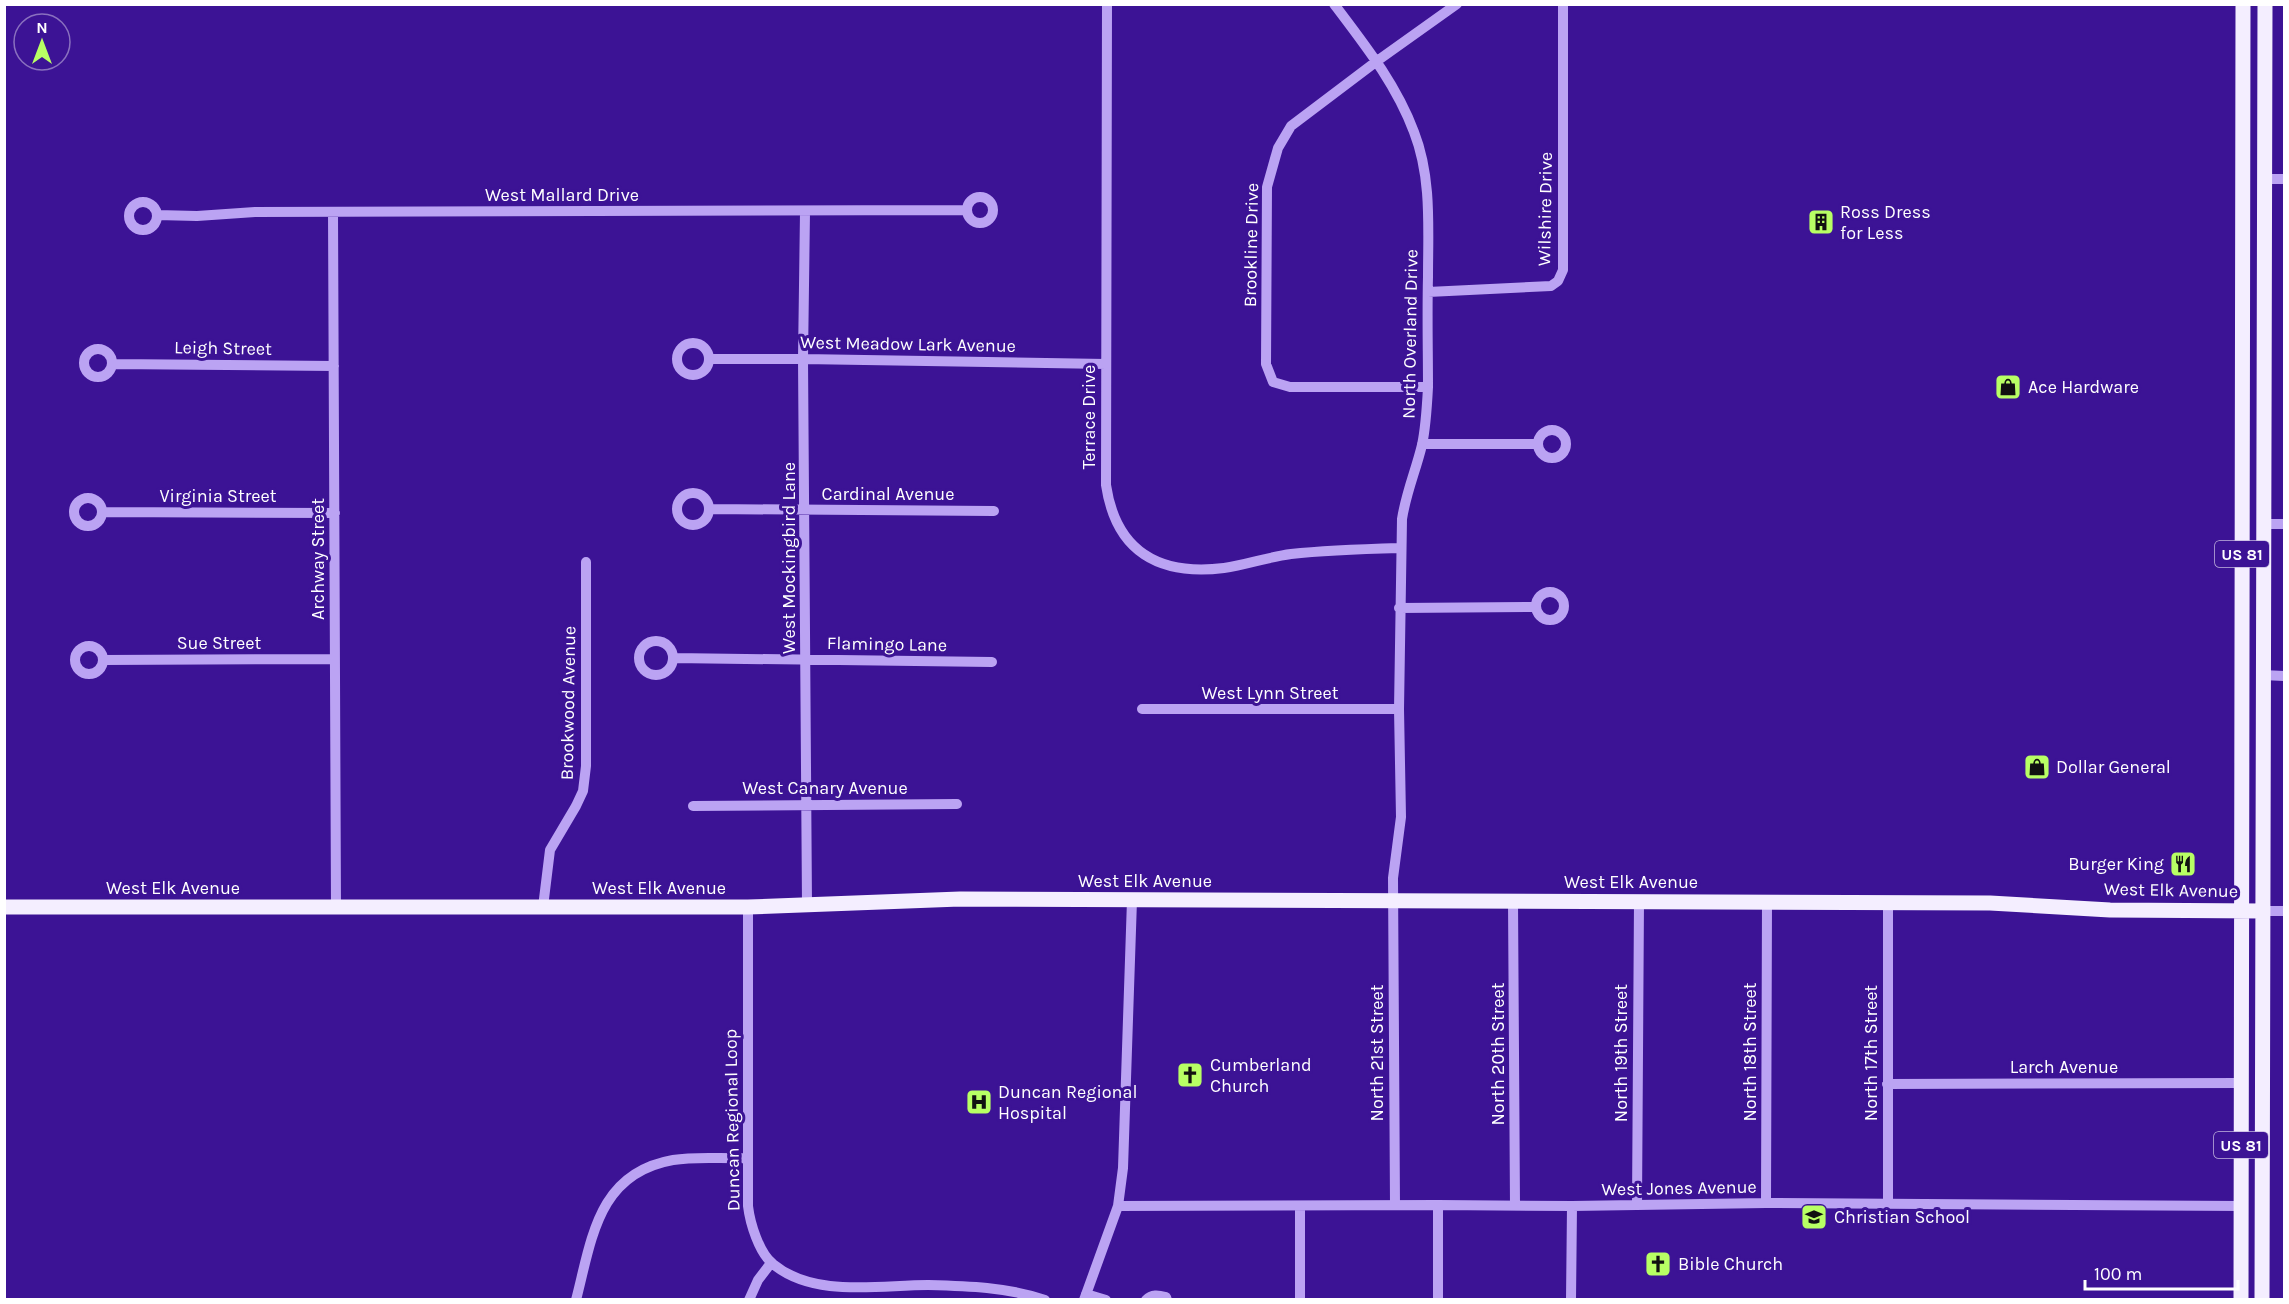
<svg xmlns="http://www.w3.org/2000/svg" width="2289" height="1304" font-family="Karla,sans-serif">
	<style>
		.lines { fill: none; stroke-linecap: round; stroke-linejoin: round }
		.minor { stroke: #bba3f3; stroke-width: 10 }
		.major { stroke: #f4eeff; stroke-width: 15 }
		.labels { text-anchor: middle; stroke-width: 6; stroke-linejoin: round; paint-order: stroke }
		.shield { fill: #3c1395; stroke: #c4b8df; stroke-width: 1.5 }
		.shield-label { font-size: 16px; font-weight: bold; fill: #fff }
		.street-label { font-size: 18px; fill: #fff; stroke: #3c1395 }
		.poi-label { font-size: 18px; fill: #fff; stroke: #3c1395; text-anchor: start }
	</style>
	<rect width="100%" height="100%" fill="#3c1395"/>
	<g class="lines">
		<!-- minor -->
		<path class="minor" d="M1107,4l-1,481c10,67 53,91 118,83 22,-3 44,-11 67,-14 37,-4 74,-5 110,-6
			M1334,4c31,41 62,80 80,128 18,46 14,97 14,145 -1,37 0,74 0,110 -1,19 -2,39 -6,58 -6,25 -16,48 -20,74l-3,190 2,108 -8,61 2,327
			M2265,179h19
			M967 210a13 13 0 1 1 26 0a13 13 0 1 1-26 0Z
			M129 216a14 14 0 1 1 28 0a14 14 0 1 1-28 0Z
			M333,212l3,695
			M805,212l-2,147 4,545
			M157,215l40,1 58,-4 712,-2
			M1428,292l123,-6 7,-5 5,-11v-266
			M677 359a16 16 0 1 1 32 0a16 16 0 1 1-32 0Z
			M84 363a14 14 0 1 1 28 0a14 14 0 1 1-28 0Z
			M710,359h93l303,5
			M112,364l222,2
			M1428,387h-138l-17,-5 -7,-18 1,-177 11,-39 13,-22 86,-65 80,-57
			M1538 444a14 14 0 1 1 28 0a14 14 0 1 1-28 0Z
			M1422,444h116
			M677 509a16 16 0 1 1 32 0a16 16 0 1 1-32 0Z
			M74 512a14 14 0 1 1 28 0a14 14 0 1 1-28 0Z
			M709,509l285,2
			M102,512l233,1
			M2264,524h20
			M1536 606a14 14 0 1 1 28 0a14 14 0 1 1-28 0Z
			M1399,608l137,-1
			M639 658a17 17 0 1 1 34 0a17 17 0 1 1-34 0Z
			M75 660a14 14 0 1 1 28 0a14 14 0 1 1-28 0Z
			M673,658l319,4
			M103,660l231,-1
			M2263,675l21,1
			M1142,709h257
			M693,806l264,-2
			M1513,901l2,304
			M543,907l7,-57 26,-44 7,-15 3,-25v-204
			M748,907v299c2,17 11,47 25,58 41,34 105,21 155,21 39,1 79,2 117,15
			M2262,911h22
			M1887,1084l354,-1
			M1766,1203l1,-302
			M1888,1204v-302
			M1637,1205l2,-304
			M1118,1206l320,-1 134,1 194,-3 475,3
			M1086,1294l20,6
			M576,1300c16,-62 22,-127 97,-140 24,-4 50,-1 74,-2
			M749,1300l9,-20 13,-17
			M1084,1300l34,-94 5,-38 9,-268
			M1146,1300c6,-6 12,-5 20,-3l1,3
			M1300,1300v-93
			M1438,1300v-95
			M1571,1300l1,-94"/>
		<!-- major -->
		<path class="major" d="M4,907h744l212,-8 1030,4 120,7 152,1
			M2241,1300l2,-1296
			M2262,1300l3,-1296"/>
	</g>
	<!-- icons -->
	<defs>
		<symbol id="building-square" viewBox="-11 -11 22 22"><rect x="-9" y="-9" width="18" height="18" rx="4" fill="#b8ff64" stroke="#3c1395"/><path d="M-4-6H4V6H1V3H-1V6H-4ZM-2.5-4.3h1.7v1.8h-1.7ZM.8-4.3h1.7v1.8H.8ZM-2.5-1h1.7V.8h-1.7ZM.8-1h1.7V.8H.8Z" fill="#111"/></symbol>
		<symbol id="shop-square" viewBox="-11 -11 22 22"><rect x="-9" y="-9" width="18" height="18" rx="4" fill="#b8ff64" stroke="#3c1395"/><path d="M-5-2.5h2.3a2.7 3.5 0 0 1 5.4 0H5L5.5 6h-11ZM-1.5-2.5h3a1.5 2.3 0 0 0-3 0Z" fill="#111"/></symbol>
		<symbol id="restaurant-square" viewBox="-11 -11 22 22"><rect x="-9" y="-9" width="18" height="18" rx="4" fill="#b8ff64" stroke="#3c1395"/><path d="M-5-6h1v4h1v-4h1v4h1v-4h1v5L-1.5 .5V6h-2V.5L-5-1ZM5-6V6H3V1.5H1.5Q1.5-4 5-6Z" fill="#111"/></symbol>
		<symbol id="church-square" viewBox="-11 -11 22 22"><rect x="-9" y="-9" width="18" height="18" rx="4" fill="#b8ff64" stroke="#3c1395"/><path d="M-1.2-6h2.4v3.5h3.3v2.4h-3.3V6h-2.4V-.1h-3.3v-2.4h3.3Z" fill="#111"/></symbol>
		<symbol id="hospital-square" viewBox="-11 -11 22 22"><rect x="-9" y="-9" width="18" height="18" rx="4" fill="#b8ff64" stroke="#3c1395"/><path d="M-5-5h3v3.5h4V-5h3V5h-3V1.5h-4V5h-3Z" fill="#111"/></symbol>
		<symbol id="school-square" viewBox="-11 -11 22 22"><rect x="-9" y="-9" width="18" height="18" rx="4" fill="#b8ff64" stroke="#3c1395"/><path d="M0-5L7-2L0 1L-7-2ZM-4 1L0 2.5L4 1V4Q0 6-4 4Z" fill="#111"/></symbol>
	</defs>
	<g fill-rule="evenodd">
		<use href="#building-square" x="1806" y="207" width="30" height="30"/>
		<use href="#shop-square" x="1993" y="372" width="30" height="30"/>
		<use href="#shop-square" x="2022" y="752" width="30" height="30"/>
		<use href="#restaurant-square" x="2168" y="849" width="30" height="30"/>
		<use href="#church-square" x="1175" y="1060" width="30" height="30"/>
		<use href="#hospital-square" x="964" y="1087" width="30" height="30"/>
		<use href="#school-square" x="1799" y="1202" width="30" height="30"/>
		<use href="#church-square" x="1643" y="1249" width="30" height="30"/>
	</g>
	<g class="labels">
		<!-- shield labels -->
		<g class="shield">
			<rect x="2215" y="541" width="54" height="26" rx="4.5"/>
			<rect x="2214" y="1132" width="54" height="26" rx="4.5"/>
		</g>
		<g class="shield-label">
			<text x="2242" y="560">US 81</text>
			<text x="2241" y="1151">US 81</text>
		</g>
		<!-- street labels -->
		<g class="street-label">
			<text x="562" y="201">West Mallard Drive</text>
			<text transform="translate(1545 209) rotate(-89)" y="6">Wilshire Drive</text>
			<text transform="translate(1251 245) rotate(-89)" y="6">Brookline Drive</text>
			<text transform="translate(1410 334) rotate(-89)" y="6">North Overland Drive</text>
			<text transform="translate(908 344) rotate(1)" y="6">West Meadow Lark Avenue</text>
			<text transform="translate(223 348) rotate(1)" y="6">Leigh Street</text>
			<text transform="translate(1089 417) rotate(-90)" y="6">Terrace Drive</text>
			<text x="888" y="500">Cardinal Avenue</text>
			<text x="218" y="502">Virginia Street</text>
			<text transform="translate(789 558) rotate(-90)" y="6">West Mockingbird Lane</text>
			<text transform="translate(318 559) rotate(-90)" y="6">Archway Street</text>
			<text x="219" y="649">Sue Street</text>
			<text transform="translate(887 644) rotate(1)" y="6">Flamingo Lane</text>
			<text x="1270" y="699">West Lynn Street</text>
			<text transform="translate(568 703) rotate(-89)" y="6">Brookwood Avenue</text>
			<text x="825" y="794">West Canary Avenue</text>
			<text x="1145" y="887">West Elk Avenue</text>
			<text x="1631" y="888">West Elk Avenue</text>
			<text x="173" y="894">West Elk Avenue</text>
			<text x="659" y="894">West Elk Avenue</text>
			<text transform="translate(2171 890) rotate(1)" y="6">West Elk Avenue</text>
			<text transform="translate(1750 1052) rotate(-90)" y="6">North 18th Street</text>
			<text transform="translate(1377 1053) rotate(-90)" y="6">North 21st Street</text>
			<text transform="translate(1621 1053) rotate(-90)" y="6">North 19th Street</text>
			<text transform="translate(1871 1053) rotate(-90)" y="6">North 17th Street</text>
			<text transform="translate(1498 1054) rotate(-90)" y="6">North 20th Street</text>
			<text x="2064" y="1073">Larch Avenue</text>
			<text transform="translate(732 1120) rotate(-91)" y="6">Duncan Regional Loop</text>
			<text transform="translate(1679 1188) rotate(-1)" y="6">West Jones Avenue</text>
		</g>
		<!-- poi labels -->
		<g class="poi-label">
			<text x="1840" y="218">Ross Dress<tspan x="1840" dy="21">for Less</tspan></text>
			<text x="2028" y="393">Ace Hardware</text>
			<text x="2056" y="773">Dollar General</text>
			<text x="2164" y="870" text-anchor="end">Burger King</text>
			<text x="1210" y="1071">Cumberland<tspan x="1210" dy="21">Church</tspan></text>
			<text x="998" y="1098">Duncan Regional<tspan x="998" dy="21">Hospital</tspan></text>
			<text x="1834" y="1223">Christian School</text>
			<text x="1678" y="1270">Bible Church</text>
		</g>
	</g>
	<!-- border -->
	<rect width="2289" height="1304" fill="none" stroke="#ffffff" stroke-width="12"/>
	<!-- north arrow -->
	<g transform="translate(42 42)"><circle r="28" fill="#3c1395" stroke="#8a71bf" stroke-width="1.5"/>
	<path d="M0-4.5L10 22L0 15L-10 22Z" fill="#b8ff64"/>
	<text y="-9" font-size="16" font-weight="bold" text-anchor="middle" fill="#ffffff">N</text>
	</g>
	<!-- scale -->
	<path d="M2085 1280v9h153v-9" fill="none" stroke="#ffffff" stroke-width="3"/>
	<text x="2094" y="1280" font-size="18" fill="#ffffff" stroke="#3c1395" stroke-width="4.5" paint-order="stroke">100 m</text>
</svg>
